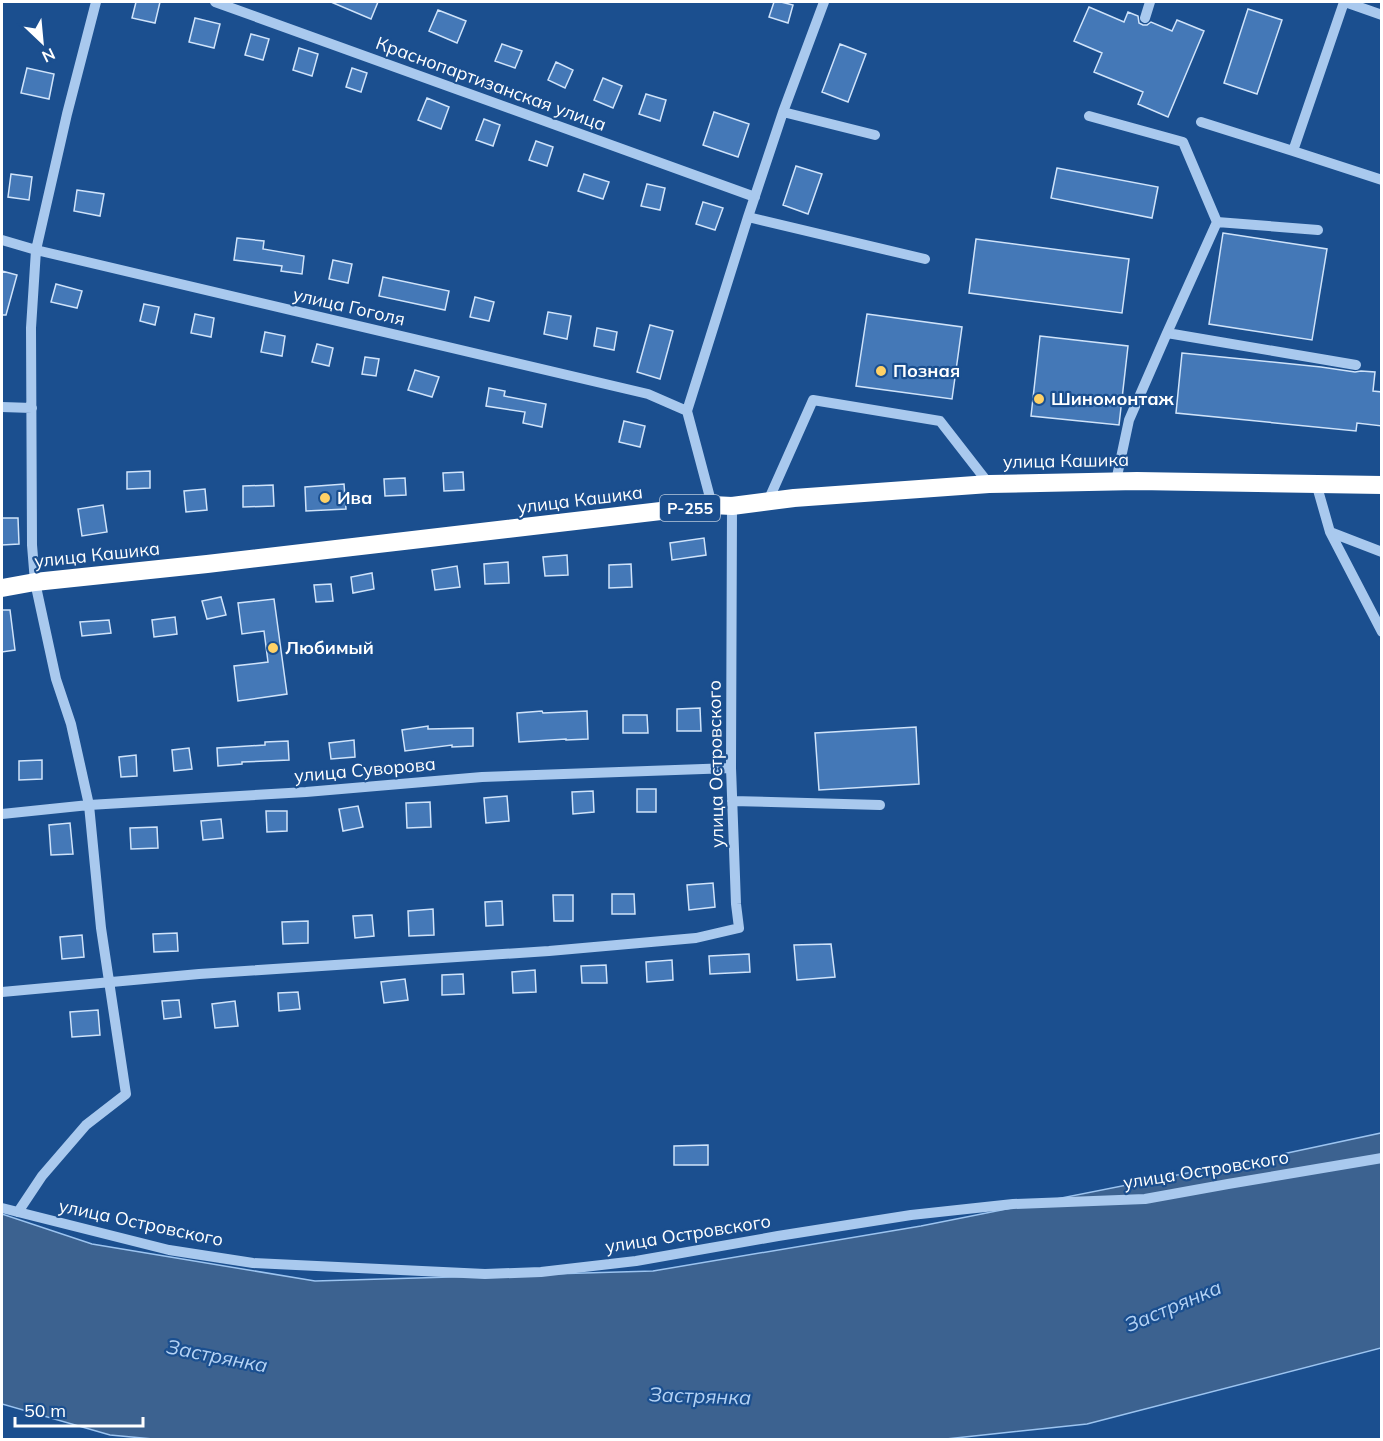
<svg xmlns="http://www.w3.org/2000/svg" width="1383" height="1441" font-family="Mulish,sans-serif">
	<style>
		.water { fill: #3c6290; stroke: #9cc4f0; stroke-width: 1.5 }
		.building { fill: #4478b7; stroke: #cfe3fa; stroke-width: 1.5 }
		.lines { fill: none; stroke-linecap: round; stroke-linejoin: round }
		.minor { stroke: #a9c9ee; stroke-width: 10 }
		.highway { stroke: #fff; stroke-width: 18 }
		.poi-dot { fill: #ffd166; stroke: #1b4f8f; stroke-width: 2 }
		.labels { text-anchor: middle; stroke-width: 4.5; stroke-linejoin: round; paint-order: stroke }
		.shield { fill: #1b4f8f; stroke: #bbcadd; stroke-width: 1.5 }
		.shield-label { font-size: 16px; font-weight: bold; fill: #fff }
		.street-label { font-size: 18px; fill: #fff; stroke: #1b4f8f }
		.poi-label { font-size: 18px; font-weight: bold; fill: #fff; stroke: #1b4f8f; text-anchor: start }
		.water-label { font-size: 20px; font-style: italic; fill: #b5d3f5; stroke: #1b4f8f }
	</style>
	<rect width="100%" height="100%" fill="#1b4f8f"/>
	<!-- water -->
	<path class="water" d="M1381,1133v215l-294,76 -141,15h-793l-43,-4 -108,-31v-190l90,30 223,37 338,-10 268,-45 357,-71z"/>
	<!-- building -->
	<path class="building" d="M136,2h24l-5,21 -23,-5z
		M331,2h47l-7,17z
		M774,2h7l12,3 -5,18 -19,-6z
		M1089,7l35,15 4,-10 10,4 1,7 4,2h4l4,-3 21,9 5,-11 27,11 -36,86 -30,-13 5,-12 -49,-20 8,-19 -28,-12z
		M1248,9l34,11 -25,74 -33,-11z
		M438,10l28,11 -9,22 -28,-12z
		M195,18l25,6 -6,24 -25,-6z
		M251,34l18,5 -6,21 -18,-5z
		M502,44l20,7 -7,17 -20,-7z
		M840,44l26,10 -18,48 -26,-10z
		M299,48l19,6 -6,22 -19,-6z
		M556,62l17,8 -8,18 -17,-8z
		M27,68l27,6 -5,25 -28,-6z
		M352,68l15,5 -6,19 -15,-5z
		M603,78l19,8 -9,22 -19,-8z
		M646,94l20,6 -6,21 -21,-7z
		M427,98l22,9 -8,22 -23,-9z
		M714,112l35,12 -11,33 -35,-12z
		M484,119l16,6 -7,21 -17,-6z
		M536,141l17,6 -6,19 -18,-6z
		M796,166l26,8 -14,40 -25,-9z
		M1057,168l101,19 -6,31 -101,-20z
		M11,174l21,3 -3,23 -21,-3z
		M584,174l25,8 -6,17 -25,-8z
		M647,184l18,4 -5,22 -19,-4z
		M77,190l27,4 -4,22 -26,-5z
		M703,202l20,6 -8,22 -19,-6z
		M1223,233l104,16 -15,91 -103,-16z
		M237,238l27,3 -1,8 41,7 -2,18 -21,-3 1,-5 -48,-6z
		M976,239l153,20 -7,54 -153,-20z
		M333,260l19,4 -4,19 -19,-4z
		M2,271l15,4 -11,40h-4z
		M383,277l66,14 -4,19 -66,-14z
		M56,284l26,7 -5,17 -26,-6z
		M475,297l19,5 -5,19 -19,-4z
		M144,304l15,3 -4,18 -15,-4z
		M548,312l23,4 -4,23 -23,-5z
		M195,314l19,4 -3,19 -20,-4z
		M867,314l95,13 -10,72 -96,-13z
		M650,325l23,6 -13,48 -23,-7z
		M597,328l20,4 -3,18 -20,-4z
		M265,332l20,4 -3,20 -21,-4z
		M1040,336l88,10 -9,79 -88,-9z
		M317,344l16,4 -4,18 -17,-4z
		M1182,353l139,14 34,5 6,-1 14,1 -2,19 9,1v34l-25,-3 -1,8 -180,-18z
		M365,357l14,2 -3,17 -14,-2z
		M415,370l24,7 -7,20 -24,-7z
		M489,388l16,3 -1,5 42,8 -4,23 -19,-4 2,-11 -39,-6z
		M624,421l21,5 -5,21 -21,-5z
		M150,471v17l-23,1v-17z
		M463,472l1,18 -20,1 -1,-18z
		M405,478l1,17 -21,1 -1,-17z
		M344,484l2,25 -40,2 -1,-24z
		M273,485l1,21 -31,1v-21z
		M205,489l2,21 -21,2 -2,-21z
		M103,505l4,27 -25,4 -4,-27z
		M2,518h16l1,26 -17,1z
		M704,538l2,17 -34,5 -2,-17z
		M567,555l1,20 -23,1 -2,-19z
		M508,562l1,21 -24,1 -1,-20z
		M631,564l1,23 -23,1v-23z
		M457,566l3,21 -25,3 -3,-20z
		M372,573l2,16 -21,4 -2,-16z
		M331,584l2,17 -17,1 -2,-17z
		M221,597l5,18 -19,4 -5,-18z
		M274,599l13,95 -49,7 -4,-35 34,-4 -4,-31 -22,3 -4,-31z
		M2,610h8l5,40 -13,2z
		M175,617l2,17 -23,3 -2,-17z
		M109,620l2,13 -29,3 -2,-14z
		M700,708l1,23h-24v-22z
		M542,711l1,2 44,-2 1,28 -22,1v-1l-47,3 -2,-29z
		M623,715h24l1,18h-25z
		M428,726v3l45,-1v18l-21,1v-2l-47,6 -3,-21z
		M916,727l3,57 -100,6 -4,-57z
		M354,740l1,17 -24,2 -2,-16z
		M288,741l1,19 -47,2v2l-24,2 -1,-18 48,-3v-3z
		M189,748l3,21 -18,2 -2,-21z
		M136,755l1,21 -16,1 -2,-20z
		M42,760v19l-23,1v-19z
		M637,789h19v23h-19z
		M593,791l1,21 -21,2 -1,-22z
		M507,796l2,25 -23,2 -2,-25z
		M430,802l1,25 -24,1 -1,-25z
		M358,806l5,21 -20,4 -4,-22z
		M266,811h21v20l-20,1z
		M221,819l2,19 -20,2 -2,-19z
		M70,823l3,31 -22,1 -2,-30z
		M157,827l1,21 -27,1 -1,-21z
		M713,883l2,24 -26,3 -2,-25z
		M612,894h22l1,20h-23z
		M553,895h20v26h-19z
		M502,901l1,24 -17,1 -1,-24z
		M433,909l1,26 -25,1 -1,-25z
		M372,915l2,21 -19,2 -2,-22z
		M308,921v22l-25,1 -1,-22z
		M177,933l1,18 -24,1 -1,-18z
		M82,935l2,22 -22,2 -2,-22z
		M831,944l4,33 -38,3 -3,-35z
		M749,954l1,18 -40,2 -1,-18z
		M672,960l1,20 -26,2 -1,-20z
		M606,965l1,18h-25l-1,-17z
		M535,970l1,22 -23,1 -1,-21z
		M463,974l1,20 -22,1v-20z
		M405,979l3,21 -24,3 -3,-21z
		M298,992l2,17 -21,2 -1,-18z
		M179,1000l2,17 -17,2 -2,-18z
		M235,1001l3,25 -23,2 -3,-24z
		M98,1010l2,25 -28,2 -2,-25z
		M708,1145v20h-34v-19z"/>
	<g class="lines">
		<!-- minor -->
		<path class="minor" d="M215,2l540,195
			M1344,2l-51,149 89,29
			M1345,2l37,13
			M1145,18l5,-16
			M783,112l92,23
			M1089,116l94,26 34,80
			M1201,122l92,29
			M748,217l177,42
			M2,240l34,10 612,144 39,17
			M1167,333l50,-111 101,8
			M2,407l30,1
			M1116,481l13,-61 38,-87 189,32
			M1316,483l14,49 52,20
			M768,501l45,-101 127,21 49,63
			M712,505l-25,-94 61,-194 35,-105 41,-110
			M1330,532l52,100
			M732,801l148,4
			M2,814l87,-9 217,-13 176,-15 249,-9
			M2,992l197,-18 350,-23 147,-13 43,-10 -3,-24 -5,-136 1,-262
			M2,1208l167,42 84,13 232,11 56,-2 95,-11 142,-25 133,-21 102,-11 132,-5 83,-15 154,-26
			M18,1212l24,-36 44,-51 40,-31 -25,-166 -12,-123 -18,-81 -15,-45 -21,-97 -3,-37 -1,-217 5,-78 31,-136 29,-112"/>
		<!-- highway -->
		<path class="highway" d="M2,588l33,-6 172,-18 505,-59 20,1 62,-8 195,-14 148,-3 245,4"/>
	</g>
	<!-- markers -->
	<g class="poi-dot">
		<circle cx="881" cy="371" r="6"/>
		<circle cx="1039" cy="399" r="6"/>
		<circle cx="325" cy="498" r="6"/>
		<circle cx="273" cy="648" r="6"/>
	</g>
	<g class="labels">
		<!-- shield labels -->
		<rect class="shield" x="660" y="495" width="60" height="26" rx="4.5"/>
		<g class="shield-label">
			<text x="690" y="514">Р-255</text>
		</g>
		<!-- street labels -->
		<g class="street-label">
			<text transform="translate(491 84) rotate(20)" y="6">Краснопартизанская улица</text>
			<text transform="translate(349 307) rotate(13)" y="6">улица Гоголя</text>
			<text transform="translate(1066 461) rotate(-1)" y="6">улица Кашика</text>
			<text transform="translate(580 500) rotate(-7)" y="6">улица Кашика</text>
			<text transform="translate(97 555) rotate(-6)" y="6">улица Кашика</text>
			<text transform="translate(716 764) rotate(-91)" y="6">улица Островского</text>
			<text transform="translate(365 770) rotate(-5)" y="6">улица Суворова</text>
			<text transform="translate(1206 1170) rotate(-9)" y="6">улица Островского</text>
			<text transform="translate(141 1223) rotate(12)" y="6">улица Островского</text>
			<text transform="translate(688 1234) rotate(-9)" y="6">улица Островского</text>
		</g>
		<!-- poi labels -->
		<g class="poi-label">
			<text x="893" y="377">Позная</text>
			<text x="1051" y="405">Шиномонтаж</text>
			<text x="337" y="504">Ива</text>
			<text x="285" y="654">Любимый</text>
		</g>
		<!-- water labels -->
		<g class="water-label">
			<text transform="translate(1173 1306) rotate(-23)" y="7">Застрянка</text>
			<text transform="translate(217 1356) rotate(11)" y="7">Застрянка</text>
			<text transform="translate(700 1396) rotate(2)" y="7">Застрянка</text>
		</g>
	</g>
	<!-- border -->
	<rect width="1383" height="1441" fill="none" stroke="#ffffff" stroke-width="6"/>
	<!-- north arrow -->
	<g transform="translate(42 42) rotate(154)" stroke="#1b4f8f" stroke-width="4.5" paint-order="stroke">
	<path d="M0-4.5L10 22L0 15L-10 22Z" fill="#ffffff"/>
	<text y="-9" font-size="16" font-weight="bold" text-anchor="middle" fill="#ffffff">N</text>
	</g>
	<!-- scale -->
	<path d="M15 1417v9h128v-9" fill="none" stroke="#ffffff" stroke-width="3"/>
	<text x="24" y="1417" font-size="18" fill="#ffffff" stroke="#1b4f8f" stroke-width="4.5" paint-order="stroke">50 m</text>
</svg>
